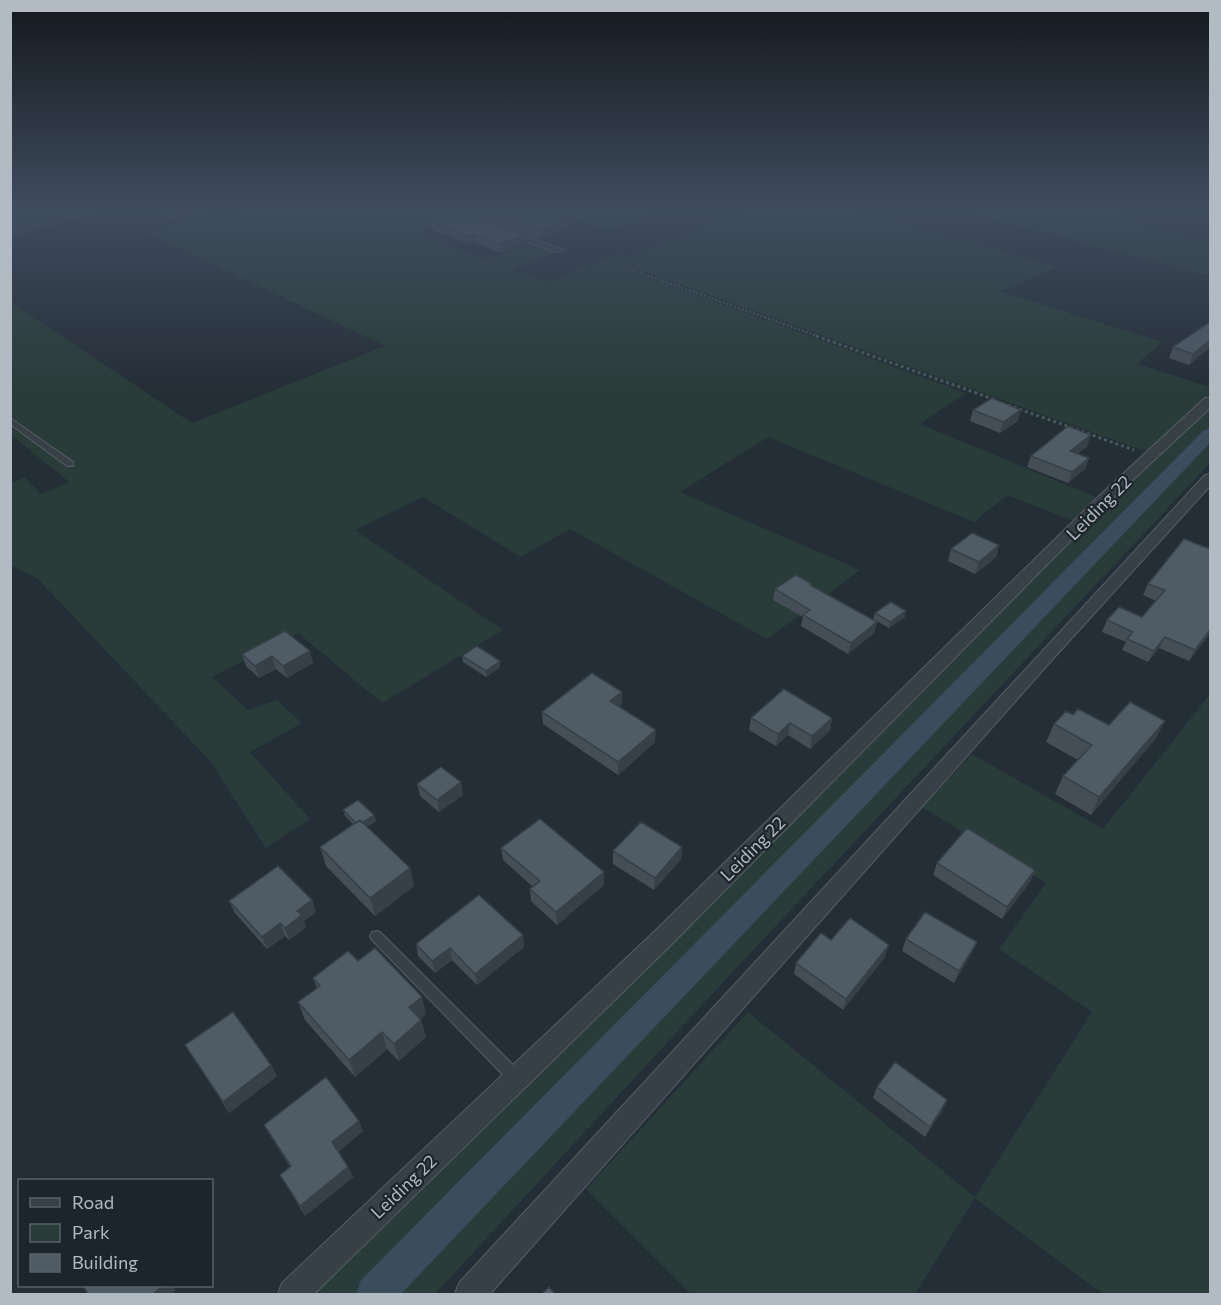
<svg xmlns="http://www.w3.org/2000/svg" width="1221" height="1305" font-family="Commissioner,sans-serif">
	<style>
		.green { fill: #293c39 }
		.water { fill: #3a4d5c }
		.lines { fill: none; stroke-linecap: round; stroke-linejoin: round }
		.canal { fill: #3a4d5c; fill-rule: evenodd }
		.service-casing { stroke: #555e65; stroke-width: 2 }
		.minor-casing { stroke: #555e65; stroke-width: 2 }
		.path-far1 { stroke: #475958; stroke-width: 2; stroke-dasharray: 2 2; stroke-linecap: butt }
		.path { stroke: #475958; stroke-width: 3; stroke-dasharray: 3 3; stroke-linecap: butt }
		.service { fill: #374047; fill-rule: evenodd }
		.minor { fill: #374047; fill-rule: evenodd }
		.wall { fill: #444e57 }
		.shaded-wall { fill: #374047 }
		.building { fill: #4f5b65; stroke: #374047; stroke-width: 1.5 }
		.labels { text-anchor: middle; stroke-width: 4.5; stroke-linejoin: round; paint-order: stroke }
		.near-street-label { font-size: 18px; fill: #b2bbc3; stroke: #1d252c }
	</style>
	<rect width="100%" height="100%" fill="#242e37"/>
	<!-- green -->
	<path class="green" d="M63,209h28l-80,21 -1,-8z
		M236,209h202l22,8 -45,16 72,27c28,-11 42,-19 71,-9l-45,18 34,13 72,-29 9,4 122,-48h99l210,58 -60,24 163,51 -25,22 73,23v6l-61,57 -10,-1 -516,-185 -6,2 349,127 -46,31 178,74 -24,23 -67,-26 -33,27 -206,-85 -88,55 180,78 -93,69 -197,-110 -49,28 -98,-60 -68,33 148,100 -121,73 -84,-70 -86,44 36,33 29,-10 25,23 -52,29 60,67 -44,29 -56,-87 -172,-182 -27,-14v-82l13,-6 17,17 28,-12 -58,-47 -1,-133 182,121 193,-77 -239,-114 52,-15 10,4 28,-8 -5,-3z
		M544,209h100l13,4 -47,18z
		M952,209h189l-30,8 86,22 13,-5v42z
		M1210,408v55l-483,515 -292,316h-123l365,-355 415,-420z
		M1210,694v600h-107l-128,-96 -60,96h-224l-105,-105 162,-177 227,185 117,-185 -93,-63 47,-66 -124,-76 50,-53 131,75z"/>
	<!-- water -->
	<path class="water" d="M11,209h52l-52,13z"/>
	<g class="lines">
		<!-- canal -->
		<path class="canal" d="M1210,429v14l-809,851h-45l5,-14 843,-850z"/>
		<defs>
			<path id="service" d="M10,418l63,44v4h-6l-57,-42z
				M376,931l4,1 141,141 2,5 -2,5 -5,1 -5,-1 -139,-143 -2,-4 2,-4z"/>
			<path id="minor" d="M91,209h15l-96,27v-6z
				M439,209h12l113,41 -9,2z
				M1210,397v11l-102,95 -436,441 -358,350h-36l4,-11 374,-353 442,-433 107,-99z
				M1210,474v12l-159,175 -561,633h-35l4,-11 746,-808z"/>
		</defs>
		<!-- service casing -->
		<use href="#service" class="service-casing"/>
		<!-- minor casing -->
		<use href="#minor" class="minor-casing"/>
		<!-- path-far1 -->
		<path class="path-far1" d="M621,266l199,71"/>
		<!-- path -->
		<path class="path" d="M816,336l180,64
			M1008,405l126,45"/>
		<!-- service -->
		<use href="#service" class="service"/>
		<!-- minor -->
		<use href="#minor" class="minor"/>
	</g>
	<!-- wall -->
	<path class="wall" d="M152,209h63v2l-37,11z
		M473,209h69l22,7v2l4,2v9l-29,10 -65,-24z
		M430,221l95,14 1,8 -27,10 -24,-11 -6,2 -38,-15z
		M1210,322v25l-21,18 -20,-7 4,-11z
		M973,410l45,11 -18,12 -30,-12z
		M1087,447l-10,6 12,5 -4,11 -17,14 -41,-16 4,-11z
		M999,545l-3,12 -21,17 -27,-13 3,-12z
		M1210,549v84l-21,28 -30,-13 -11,14 -26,-12 4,-8 -24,-10 5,-12 35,-3 14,-16 -13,-6 5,-11z
		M811,586l66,36 -3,11 -26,21 -47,-28 2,-9 -30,-17 2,-11z
		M875,613l30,4 -16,11 -16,-9z
		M285,631l28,32 -26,15 -11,-9 -17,9 -13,-12 -4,-12z
		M462,656l38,11 -14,10 -23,-15z
		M622,692v12l-3,2 36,36 -37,33 -75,-51 -1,-12z
		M1073,715l83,23 -65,77 -36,-21 8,-18 15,-16 -32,-18 8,-18z
		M751,718h81l-2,12 -20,19 -22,-14 -12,11 -27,-16z
		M417,784l46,11 -24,17 -19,-16z
		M343,810l31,5 2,6 -9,6 43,41 4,18 -39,30 -49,-50 -6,-19 33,-23 -8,-8z
		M682,847l-1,12 -27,31 -41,-26v-13z
		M501,848l103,24v13l-47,40 -26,-24 -1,-12 3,-2 -30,-27z
		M937,863l98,7 -5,12 -28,37 -69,-44z
		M312,900l4,12 -12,9 2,6 -17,13 -4,-4 -18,13 -32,-36 -6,-12z
		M523,935l1,12 -47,38 -25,-25 -17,13 -17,-17 -2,-12z
		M906,939l71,3 -6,12 -17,29 -52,-32z
		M885,957l-42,53 -49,-36 2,-11z
		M358,961l68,53 -6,5 1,1 5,17 -27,24 -12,-12 -32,28 -50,-57 -7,-18 19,-14 -4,-10z
		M185,1045l86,20 6,11 -48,37z
		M877,1087l70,13 -5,11 -17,26 -52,-39z
		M264,1125l99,6 -25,21 10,15 5,10 -48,39 -25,-41 10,-8 -20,-32z"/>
	<!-- shaded-wall -->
	<path class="shaded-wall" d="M191,209h24v2l-37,11 -3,-9z
		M564,216v5l4,-1v9l-29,10v-9z
		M474,234l1,8 -6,2 -1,-8z
		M525,235l1,8 -27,10v-9z
		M1210,340v7l-21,18 4,-11z
		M1021,410l-3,11 -18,12 3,-11z
		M1091,435l-4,12 -21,15 4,-11z
		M1089,458l-4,11 -17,14 4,-11z
		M999,545l-3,12 -21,17 4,-12z
		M906,611l-1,6 -16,11 1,-6z
		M877,622l-3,11 -26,21 3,-11z
		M1210,630v3l-21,28 6,-11z
		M1165,637l-6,11 -11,14 6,-11z
		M310,651l3,12 -26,15 -4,-12z
		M272,656l4,13 -17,9 -4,-12z
		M500,661v6l-14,10v-6z
		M622,692v12l-12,9v-12z
		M832,718l-2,12 -20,19 2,-13z
		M1165,721l-9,17 -65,77 8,-18z
		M790,723l-2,12 -12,11 2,-12z
		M656,730l-1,12 -37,33v-13z
		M461,782l2,13 -24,17 -2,-12z
		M374,815l2,6 -16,10 -1,-6z
		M682,847l-1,12 -27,31 1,-12z
		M410,868l4,18 -39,30 -5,-18z
		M1035,870l-5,12 -28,37 5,-12z
		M604,872v13l-47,40 -1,-13z
		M312,900l4,12 -12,9 2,6 -17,13 -4,-12 12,-17z
		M280,923l5,13 -18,13 -5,-12z
		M523,935l1,12 -47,38 -2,-11z
		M977,942l-6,12 -17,29 5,-12z
		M889,945l-4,12 -42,53 3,-11z
		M450,948l2,12 -17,13 -3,-12z
		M422,997l4,17 -13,11 -4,-18z
		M421,1020l5,17 -27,24 -5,-17z
		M382,1032l5,17 -32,28 -6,-17z
		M271,1065l6,11 -48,37 -6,-11z
		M947,1100l-5,11 -17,26 5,-10z
		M359,1121l4,10 -27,22 -4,-11z
		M348,1167l5,10 -48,39 -5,-10z
		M163,1286h10l3,4 -4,4h-19z"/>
	<!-- building -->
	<path class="building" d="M166,209h25l-16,4z
		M481,209h61l22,7 -3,1 7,3 -29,10z
		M460,211l65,24 -26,9 -25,-10 -6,2 -38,-15z
		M1210,322v18l-17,14 -20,-7z
		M992,398l29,12 -18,12 -30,-12z
		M1068,426l23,9 -21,16 19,7 -17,14 -41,-16z
		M972,533l27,12 -20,17 -28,-13z
		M1184,539l26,10v81l-15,20 -30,-13 -11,14 -27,-12 6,-7 -26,-12 12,-13 23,10 23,-27 -17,-6z
		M796,575l16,9 -2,1 67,37 -26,21 -48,-28 7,-5 -35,-21z
		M891,602l15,9 -16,11 -15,-9z
		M285,631l25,20 -27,15 -11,-10 -17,10 -13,-12z
		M477,646l23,15 -14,10 -24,-15z
		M592,673l30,19 -12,9 46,29 -38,32 -76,-50z
		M784,689l48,29 -20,18 -22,-13 -12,11 -27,-16z
		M1130,702l35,19 -66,76 -36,-21 29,-31 -38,-21 12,-13 7,4 5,-6 31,16z
		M441,767l20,15 -24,18 -20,-16z
		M358,800l16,15 -12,8 -2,-3 -4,3 -13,-13z
		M540,819l64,53 -48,40 -26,-23 10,-8 -39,-33z
		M360,820l50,48 -40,30 -50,-51z
		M641,822l41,25 -27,31 -42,-27z
		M967,828l68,42 -28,37 -70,-44z
		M278,866l34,34 -15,11 5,4 -17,13 -5,-5 -18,14 -33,-36z
		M479,895l44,40 -48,39 -25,-26 -18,13 -16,-17z
		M925,912l52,30 -18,29 -53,-32z
		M850,918l39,27 -43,54 -50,-36 25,-30 10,7z
		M375,948l47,49 -13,10 12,13 -27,24 -12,-12 -33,28 -51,-58 22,-16 -7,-8 35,-27 10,10z
		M233,1012l38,53 -48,37 -38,-57z
		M895,1062l52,38 -17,27 -53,-40z
		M326,1077l33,44 -27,21 16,25 -48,39 -20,-31 11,-9 -27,-41z
		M83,1286h80l-10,8h-65z
		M549,1287l6,7h-13z"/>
	<!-- sky -->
	<linearGradient id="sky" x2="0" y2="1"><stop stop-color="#14191e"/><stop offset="0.53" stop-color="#3f4c5e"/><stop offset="1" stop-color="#3f4c5e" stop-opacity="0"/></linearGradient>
	<rect width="1221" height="392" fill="url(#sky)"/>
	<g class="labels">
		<!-- near-street labels -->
		<g class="near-street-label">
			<text transform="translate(1099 508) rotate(-45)" y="6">Leiding 22</text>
			<text transform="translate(753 849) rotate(-45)" y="6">Leiding 22</text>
			<text transform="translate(404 1187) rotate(-44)" y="6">Leiding 22</text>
		</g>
	</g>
	<!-- border -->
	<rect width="1221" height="1305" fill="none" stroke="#b2bbc3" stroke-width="24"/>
	<!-- legend -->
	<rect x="18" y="1179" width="195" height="108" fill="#1d252c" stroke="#596168" stroke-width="1.5"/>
	<rect x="30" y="1198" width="30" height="9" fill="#374047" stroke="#596168" stroke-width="1.5"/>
	<text x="72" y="1209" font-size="18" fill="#b2bbc3">Road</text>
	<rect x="30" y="1224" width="30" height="18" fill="#293c39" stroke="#596168" stroke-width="1.5"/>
	<text x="72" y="1239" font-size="18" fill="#b2bbc3">Park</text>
	<rect x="30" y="1254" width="30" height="18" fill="#4f5b65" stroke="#596168" stroke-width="1.5"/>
	<text x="72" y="1269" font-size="18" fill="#b2bbc3">Building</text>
</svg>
